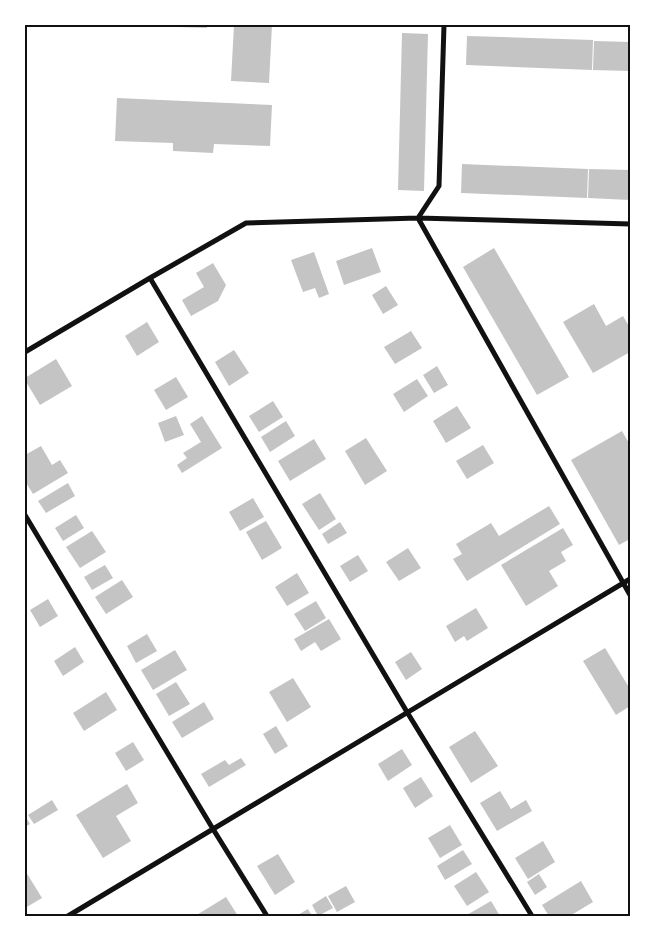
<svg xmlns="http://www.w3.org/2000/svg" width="655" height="941" font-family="'Fira Sans',sans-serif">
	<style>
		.building { fill: #c4c4c4 }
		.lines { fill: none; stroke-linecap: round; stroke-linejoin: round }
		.minor { stroke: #111; stroke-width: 5 }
		.neatline { fill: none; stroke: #111; stroke-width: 2 }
	</style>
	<rect width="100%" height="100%" fill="#fff"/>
	<!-- building -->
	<path class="building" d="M177,25h30v3l-30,-1z
		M234,25h38l-3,58 -38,-2z
		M402,33l26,1 -4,157 -26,-1z
		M467,36l126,4 -1,30 -126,-5z
		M594,41l36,1v29l-37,-1z
		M117,98l155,7 -2,41 -56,-2 -1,9 -40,-2v-8l-58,-2z
		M462,164l126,5 -1,29 -126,-5z
		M589,169l41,1v30l-42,-2z
		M372,248l9,24 -37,13 -8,-24z
		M494,248l75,129 -32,18 -74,-128z
		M314,252l15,42 -10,4 -4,-10 -12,4 -12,-32z
		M213,263l13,22 -8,16 -27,15 -9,-16 22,-13 -8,-14z
		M386,286l12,19 -15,9 -11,-19z
		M594,304l12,22 17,-10 7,12v24l-37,21 -30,-51z
		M147,322l12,20 -22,14 -12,-20z
		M411,331l11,17 -27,16 -11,-17z
		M234,350l15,23 -20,13 -14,-24z
		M56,359l16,27 -32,19 -15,-25v-2z
		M437,366l11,19 -14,8 -11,-18z
		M176,377l12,20 -22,13 -12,-20z
		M417,379l11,17 -24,16 -11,-18z
		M273,401l10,16 -24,15 -10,-16z
		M457,406l14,22 -25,15 -13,-22z
		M176,416l8,19 -19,7 -7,-19z
		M202,416l20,32 -40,25 -5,-8 10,-7 -4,-5 18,-11 -11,-18z
		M286,421l9,15 -25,16 -9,-15z
		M622,431l8,14v94l-11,6 -48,-85z
		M366,438l21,33 -22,14 -20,-34z
		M314,439l12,20 -36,22 -12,-20z
		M483,445l11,18 -27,16 -11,-18z
		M41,446l11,19 8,-5 8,13 -35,21 -8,-13v-26z
		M68,483l7,13 -29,17 -8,-12z
		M320,493l16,26 -17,11 -17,-26z
		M253,498l11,19 -24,14 -11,-19z
		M549,506l11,18 -93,57 -14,-22 9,-5 -6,-10 35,-21 8,13z
		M76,515l8,13 -21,13 -8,-13z
		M266,521l16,27 -20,12 -16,-28z
		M340,522l7,11 -19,11 -6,-10z
		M563,528l10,17 -12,7 5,9 -17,10 9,15 -32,20 -25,-41z
		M92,531l14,21 -26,16 -14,-21z
		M408,548l13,20 -22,13 -13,-19z
		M358,555l10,16 -18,11 -10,-16z
		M105,565l8,13 -21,12 -8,-13z
		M297,573l12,20 -22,13 -12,-19z
		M122,580l11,17 -27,17 -11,-17z
		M48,599l10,17 -18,11 -10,-17z
		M316,601l10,17 -21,13 -11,-17z
		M476,608l12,20 -21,13 -3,-5 -9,6 -9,-16z
		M329,619l12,20 -20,12 -6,-9 -14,9 -7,-12z
		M147,634l10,17 -21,12 -9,-17z
		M75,647l9,15 -21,14 -9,-15z
		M605,648l25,41v17l-14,9 -33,-54z
		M175,650l12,20 -34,20 -12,-20z
		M411,652l11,17 -16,11 -11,-18z
		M293,678l18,29 -24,15 -18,-30z
		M176,682l14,22 -21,12 -13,-22z
		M106,692l11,18 -33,21 -11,-18z
		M204,702l10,17 -32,19 -10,-16z
		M276,726l12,20 -13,8 -12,-20z
		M475,731l23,35 -27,17 -22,-36z
		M133,742l11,18 -18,11 -11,-18z
		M402,749l10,16 -24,16 -10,-17z
		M241,758l5,7 -37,22 -8,-13 24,-14 4,5z
		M421,777l12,19 -18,12 -12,-20z
		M127,784l11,19 -22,13 15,25 -28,17 -27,-43z
		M500,791l11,18 15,-9 6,11 -35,20 -17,-28z
		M52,800l6,10 -24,14 -6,-9z
		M25,816l5,8 -5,3z
		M450,825l12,20 -22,13 -12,-20z
		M543,841l12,21 -27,17 -13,-21z
		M463,850l9,14 -27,16 -8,-14z
		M278,854l17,28 -20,13 -18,-29z
		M25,872h1l16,26 -17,10z
		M476,872l13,20 -22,14 -13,-20z
		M539,874l8,13 -12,8 -8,-13z
		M581,881l12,21 -20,12 1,2h-25l-7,-11z
		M346,886l9,16 -18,10 -9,-16z
		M326,896l7,12 -15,8 -6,-11z
		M226,897l12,19h-43z
		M491,901l9,15h-35z
		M308,909l4,7h-16z"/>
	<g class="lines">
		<!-- minor -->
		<path class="minor" d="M418,218l212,377
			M418,218l21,-32 5,-161
			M150,278l257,434 125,204
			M25,352l125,-74 96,-55 172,-5 212,6
			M25,515l188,314 54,87
			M68,916l562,-337"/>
	</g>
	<!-- border -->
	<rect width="655" height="941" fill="none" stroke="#ffffff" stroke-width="52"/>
	<rect x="26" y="26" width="603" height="889" class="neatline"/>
</svg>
